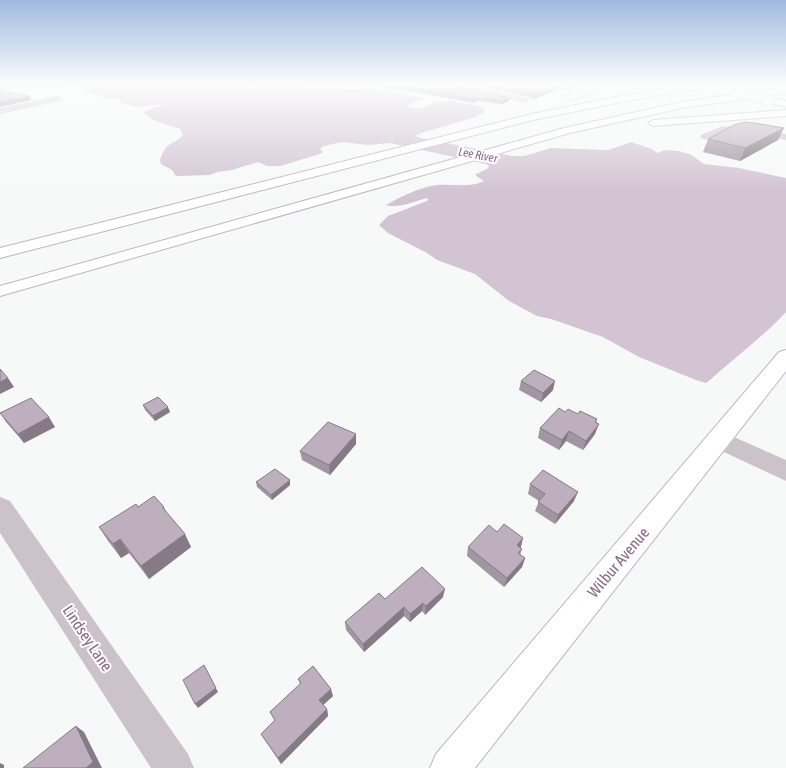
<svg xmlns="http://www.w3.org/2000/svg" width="786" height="768" font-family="'Asap Condensed',sans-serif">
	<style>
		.water { fill: #d2c4d3 }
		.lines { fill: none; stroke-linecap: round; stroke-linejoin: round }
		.major-casing { stroke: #bfb5be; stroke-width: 2 }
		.highway-casing { stroke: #beb5bd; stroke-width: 2 }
		.minor { fill: #cbc2ca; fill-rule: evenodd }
		.major { fill: #fff; fill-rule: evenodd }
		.highway { fill: #fff; fill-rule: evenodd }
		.major-bridge-casing { stroke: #bfb5be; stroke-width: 10; stroke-linecap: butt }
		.major-bridge { stroke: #fff; stroke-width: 9 }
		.wall { fill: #a396a3 }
		.shaded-wall { fill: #857a85 }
		.building { fill: #beafbe; stroke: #857a85 }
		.labels { text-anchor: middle; stroke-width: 4; stroke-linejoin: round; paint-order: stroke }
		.far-water-label { font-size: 12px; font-style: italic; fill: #89688b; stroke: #fff }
		.near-street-label { font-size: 16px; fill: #8a6787; stroke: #fff }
	</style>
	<rect width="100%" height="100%" fill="#f7f9f9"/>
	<!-- water -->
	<path class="water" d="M0,84h271l100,6 54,8 -20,8 15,3 15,-7 16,-1 29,5 5,4 -2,3 -7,4 -55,16 -6,3 6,2 91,18h12l27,-8 57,2 23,-8 21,7 5,4 8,-3 13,1 12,3 14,10 35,4 47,10v134c-23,25 -51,45 -76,68l-4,3 -10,-3 -57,-23 -36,-20 -52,-18 -14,-3 -28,-15 -34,-27 -38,-14 -10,-7 -39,-20 -9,-8 9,-9 39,-15 1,-1 -1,-2c-11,3 -30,11 -41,7 16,-9 34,-18 52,-20 16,-1 31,3 46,-4l-8,-5v-2l11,-5 2,-3 -3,-2 -96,-21 -22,2 -26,-3 -18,4 -4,3 3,3 -3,2 -40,12h-13l-9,-4 -26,8 -15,2 -7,3 -34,1 -4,-6 -11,-6 -1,-4c7,-20 11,-13 23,-25l-3,-6 -27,-9 -9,-7 3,-3 19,-6 -29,3 -18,-5 2,-1 -1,-2 -17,-1v-3l-11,-1 -16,-7 -67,2 -9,-1z"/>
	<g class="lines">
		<defs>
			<path id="major" d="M768,97l18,4v6l-21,-5 -1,-2z
				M786,350v21l-311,397h-45l6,-14 343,-402z"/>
			<path id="highway" d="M598,84h13l-36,15 -3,1 -4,-3 1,-2z
				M697,84h23l-4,2 -90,15 -93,19 -533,138v-10l532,-134 94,-19z
				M786,87v6l-104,15 -112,25 -570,163v-10l564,-158 118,-26z
				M786,110v6l-133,10 -5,-3 5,-3z"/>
		</defs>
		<!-- major casing -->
		<use href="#major" class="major-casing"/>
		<!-- highway casing -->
		<use href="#highway" class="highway-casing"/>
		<!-- minor -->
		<path class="minor" d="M429,84l30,1 66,12 4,3 -4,3 -66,-14 -26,-3z
			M542,84h20l14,3 1,2 -4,2z
			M57,96l3,1 1,2 -1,2 -60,13v-6z
			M723,126l27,1 36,7v6l-36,-7 -26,-1 -19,8 -5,-3 1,-2z
			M718,430l68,30v21l-77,-36 -3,-6 3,-6z
			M0,497l10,4 178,253 6,14h-43l-151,-235z"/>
		<!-- major -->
		<use href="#major" class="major"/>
		<!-- highway -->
		<use href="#highway" class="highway"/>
		<defs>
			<path id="major-bridge" d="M702,84l66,16"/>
		</defs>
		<!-- major-bridge casing -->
		<use href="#major-bridge" class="major-bridge-casing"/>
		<!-- major-bridge -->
		<use href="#major-bridge" class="major-bridge"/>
	</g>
	<!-- wall -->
	<path class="wall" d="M357,84h79l73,17 -7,3 -26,-3 -3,2 -58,-11z
		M465,84h88l6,5 -25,10 -9,-3z
		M708,139l70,1 -38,21 -37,-9z
		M521,381l32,9 -12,12 -22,-12z
		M143,405l27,7 -15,9 -10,-11z
		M565,412l13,2 19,5 -1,4 -1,11 -12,16 -17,-9 -7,9 -21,-12 2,-10z
		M0,413l55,14 -31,16 -18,-21z
		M356,444l-26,31 -28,-15 -2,-9z
		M256,482l34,3 -18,15 -15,-13z
		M530,484l44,17 -19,23 -20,-13 4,-10 -11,-7z
		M138,507h26l3,7 24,33 -42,32 -20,-26 -8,5 -13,-17 -9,-14z
		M468,547l52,1 2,1 -2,6 5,3 -3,9 -18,20 -37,-31z
		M443,597l-18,18 -3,-4 -12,11 -6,-6 -40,36 -18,-22 -1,-8 40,-23z
		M298,679l35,17 -10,9 4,4 1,7 -47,48 -20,-30 14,-13 -5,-9 30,-28z"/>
	<!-- shaded-wall -->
	<path class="shaded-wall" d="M559,86v3l-25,10v-4z
		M30,96l1,4 -31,7v-5z
		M477,98l-1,3 -3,2 1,-4z
		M509,98v3l-7,3v-3z
		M784,128l-6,12 -38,21 5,-13z
		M8,378l6,9 -14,7v-12z
		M555,381l-2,9 -12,12 2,-9z
		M168,407l2,5 -15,9 -2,-5z
		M49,417l6,10 -31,16 -6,-9z
		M599,424l-4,10 -12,16 3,-9z
		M569,431l-3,10 -7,9 3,-10z
		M356,434v10l-26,31 -1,-10z
		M290,480v5l-18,15 -1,-5z
		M578,492l-4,9 -19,23 3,-9z
		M185,534l6,13 -42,32 -8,-13z
		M523,538l-2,9 -7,7 3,-9z
		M120,539l9,14 -8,5 -8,-14z
		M525,558l-3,9 -18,20 3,-9z
		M445,589l-2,8 -18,18 1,-9z
		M423,603l-1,8 -12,11v-8z
		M404,607v9l-40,36 -1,-8z
		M206,669l12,23 -20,16 -3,-4z
		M331,689l2,7 -12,11 -2,-7z
		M327,709l1,7 -47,48 -3,-6z
		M76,726l8,6 18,36h-16z
		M0,763l4,2v3h-4z"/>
	<!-- building -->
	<path class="building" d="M384,84h52l23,3 50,11 -7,3 -25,-3 -3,1 -59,-11z
		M483,84h70l6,2 -25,9 -8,-3z
		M0,91l30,5 -30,6z
		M744,122l11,1 29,5 -39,20 -37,-9 26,-14z
		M0,369l8,9 -8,4z
		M534,370l21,11 -12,12 -22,-12z
		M158,397l10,10 -15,9 -10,-11z
		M31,398l18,19 -31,17 -18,-21z
		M559,408l6,4 3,-3 10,5 2,-3 17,8 -2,3 4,2 -13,17 -17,-10 -7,9 -22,-12z
		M328,422l28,12 -27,31 -29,-14z
		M275,469l15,11 -19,15 -15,-13z
		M543,470l35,22 -20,23 -20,-13 7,-8 -15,-10z
		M154,496l10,11 -1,1 22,26 -44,32 -21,-27 -7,5 -14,-17 37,-23 2,3z
		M504,524l19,14 -6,7 5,4 -4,4 7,5 -18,20 -39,-31 21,-22 8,7z
		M422,567l23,22 -19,17 -3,-3 -13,11 -6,-7 -41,37 -18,-22 34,-29 6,6z
		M204,665l12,23 -21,16 -12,-24z
		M313,666l18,23 -12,11 8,9 -49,49 -17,-24 14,-14 -5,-8 31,-29 -3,-4z
		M76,726l17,36 -7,6h-63z"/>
	<!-- sky -->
	<linearGradient id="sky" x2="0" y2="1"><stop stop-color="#9fbae0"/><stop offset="0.44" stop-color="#fbfcfc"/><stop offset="1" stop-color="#fbfcfc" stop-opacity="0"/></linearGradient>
	<rect width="786" height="192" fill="url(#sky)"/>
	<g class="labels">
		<!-- far-water labels -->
		<g class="far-water-label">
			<text transform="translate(478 155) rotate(11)" y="4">Lee River</text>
		</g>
		<!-- near-street labels -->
		<g class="near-street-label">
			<text transform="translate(618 562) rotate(-50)" y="6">Wilbur Avenue</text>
			<text transform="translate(88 638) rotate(56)" y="6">Lindsey Lane</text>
		</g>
	</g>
</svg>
